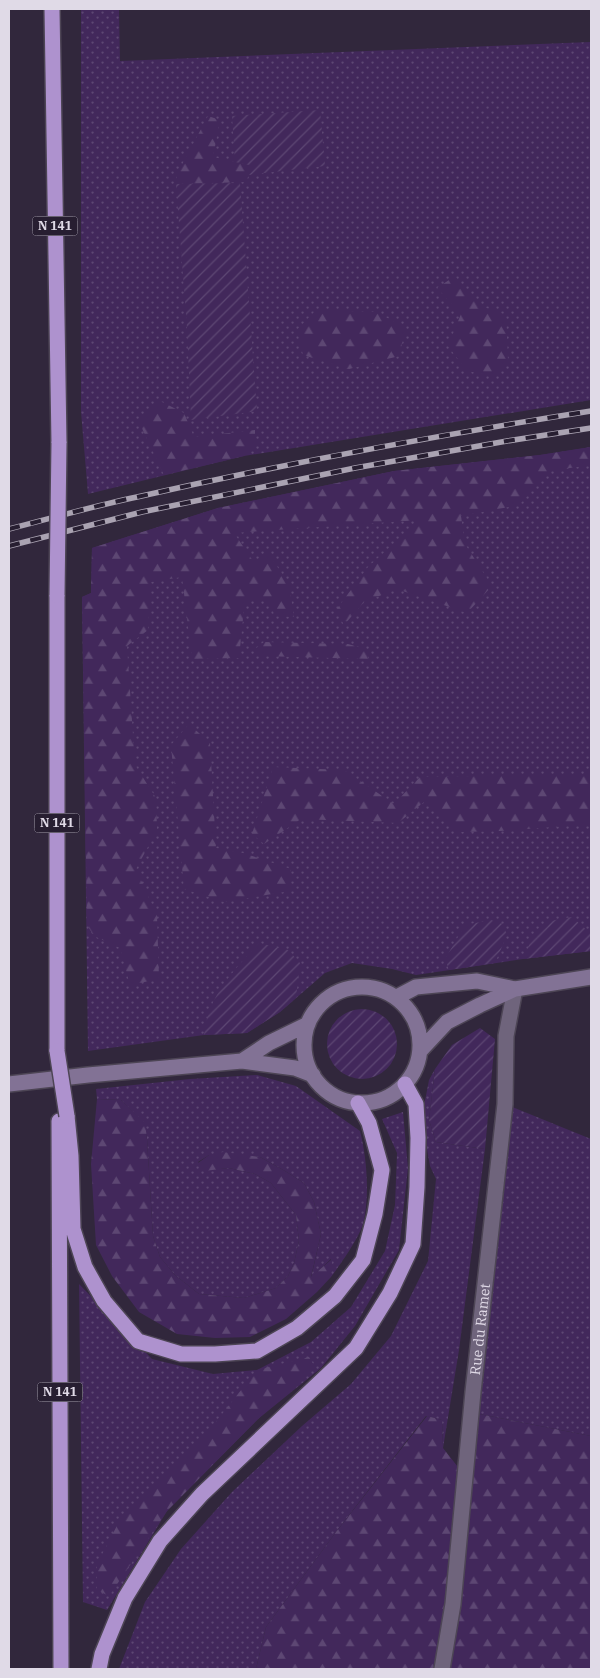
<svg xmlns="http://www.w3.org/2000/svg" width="600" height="1678" font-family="'IBM Plex Serif',serif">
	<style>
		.grass { fill: url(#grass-dots) }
		.forest { fill: url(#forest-firs) }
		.garden { fill: url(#garden-furrows) }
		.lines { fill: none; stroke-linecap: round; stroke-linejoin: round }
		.street-casing { stroke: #4d4555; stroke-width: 18 }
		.secondary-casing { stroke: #4d4555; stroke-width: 18 }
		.highway-casing { stroke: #4d4555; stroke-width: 18 }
		.street { stroke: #6f647c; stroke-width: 15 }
		.secondary { stroke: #827295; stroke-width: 15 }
		.highway { stroke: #ae92ce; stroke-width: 15 }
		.rail-casing { stroke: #aaa3b2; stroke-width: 5.5 }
		.rail { stroke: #271e31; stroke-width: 4; stroke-dasharray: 11; stroke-linecap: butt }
		.highway-bridge-casing { stroke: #4d4555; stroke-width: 18; stroke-linecap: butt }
		.highway-bridge { stroke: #ae92ce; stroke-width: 15 }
		.labels { text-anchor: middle; stroke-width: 4; stroke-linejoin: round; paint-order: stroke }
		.shield { fill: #271e31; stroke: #a8a2b0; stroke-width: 1 }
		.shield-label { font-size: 12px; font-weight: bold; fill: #e0dae7 }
		.street-label { font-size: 14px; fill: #e0dae7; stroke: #271e31 }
	</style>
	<defs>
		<pattern id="grass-dots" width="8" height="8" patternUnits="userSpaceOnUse" patternTransform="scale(1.25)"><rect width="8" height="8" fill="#42285b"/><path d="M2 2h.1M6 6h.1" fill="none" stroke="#5d4773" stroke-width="1.8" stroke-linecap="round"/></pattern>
		<pattern id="forest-firs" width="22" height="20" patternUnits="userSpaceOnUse" patternTransform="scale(1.25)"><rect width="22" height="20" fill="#42285b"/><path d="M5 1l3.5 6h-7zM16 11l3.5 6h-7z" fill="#5d4773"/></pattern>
		<pattern id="garden-furrows" width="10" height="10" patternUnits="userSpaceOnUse" patternTransform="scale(1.25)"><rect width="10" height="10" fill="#42285b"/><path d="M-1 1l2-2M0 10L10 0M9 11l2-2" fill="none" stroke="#5d4773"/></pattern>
	</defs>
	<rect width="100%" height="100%" fill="#31273c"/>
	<!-- grass -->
	<path class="grass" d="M81,9h38l1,52 471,-19v358l-347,56 -156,38 -7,-82z
		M591,447v504l-68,8 -107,16 -24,-6 -40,-6 -27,10 -45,39 -33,21 -43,2 -116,16 -6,-454 9,-4 1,-45 126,-40 176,-37 146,-16z
		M435,1069l-6,51 7,22 49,7 -26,201 -16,98 -1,-28 -16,-4 -90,116 -70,95 -10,42h-137l26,-67 36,-53 51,-57 70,-66 49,-42 40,-48 37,-75 8,-82 -6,-13 -6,-33v-27l5,-26z
		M257,1075l39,11 64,45c7,27 10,66 3,93 -4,14 -23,41 -32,53v-18l-20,19 10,-44 -7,-32 -10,-19 -19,-12 -25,-14 -51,-2 -11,7 6,8 25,-2 26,6 16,9 25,32 3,26 -5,22 -6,13 -12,12 -32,10 -45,-4 -24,-19 -15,-18 -7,-21 -6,-97 -3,-16 -23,-23 -24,-1 -1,-10 94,-10z
		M505,1104l86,35v297l-122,-24z
		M403,1112l5,56 -9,82 -44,76 -34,42 -63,51 -91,92 -60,99 -24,-8 -4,-318 73,75 61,15 44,-4 54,-28 40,-35 34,-56 10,-46 2,-52 -15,-34z"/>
	<!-- forest -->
	<path class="forest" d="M208,116l12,4 -7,37 37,8 -3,17 -71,2 1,-10z
		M455,276l23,29 28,10 2,45 -15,16 -26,-5 -19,-25 13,-32 -24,-26z
		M316,310l60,2 30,16 -7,28 -50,13 -46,-14 -6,-25z
		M160,401l24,12 10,24 61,-7v18l-11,8 -80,19 -26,-55z
		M591,447v18l-42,6 -30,34 -58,11 4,28 27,42 -25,27 -70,-24 -33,13 -20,23 -8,-15 32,-43 52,-47 -186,13 19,28 15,-8 21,31 5,33 -19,-1 -7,-17h-23l-6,59 -47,1 -10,-82 -31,5 -3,48 -21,16 8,119 21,33 1,32 -21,39 21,47 2,63 -29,6 -10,-37 -26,-12 -7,-11 -5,-328 9,-4 1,-45 126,-40 176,-37 146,-16z
		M264,642l84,2 21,6 -1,9 -106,-3 -7,-7z
		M189,724l21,19 6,105 27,5 48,16 -1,22 -66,11 -40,-13 -13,-144z
		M273,767l71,3 50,34 26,-27 171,-3v50l-91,7 -41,1 -35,-30 -26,21 -97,-4 -37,25 -12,-10z
		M97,1099l24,1 24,23 2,16 6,97 7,21 15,18 24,19 45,4 32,-10 12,-12 6,-13 5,-22 -3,-26 -25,-32 -16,-9 -26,-6 -25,3 -6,-8 11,-8 14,-3 37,5 25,14 19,12 10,19 7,32 -10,43 21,-18 -1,18 -14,15 -31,27 -36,18 -35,1 -38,-4 -38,-22 -27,-36 -16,-31 -5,-81z
		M309,1357l6,10 -57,52 -91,92 -58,85 -12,-6v-26l25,-48 89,-88 46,-58z
		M469,1412l122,24v233h-335l10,-42 70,-95 91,-116 15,4 1,28 22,28z"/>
	<!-- garden -->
	<path class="garden" d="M320,110l5,56 -77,9 1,-10 -14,-3 -3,-46z
		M240,183l17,228 -66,9 -4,-92 -11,-144z
		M572,917l19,17v17l-68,8c14,-32 13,-37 49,-42z
		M491,920l12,4 4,11 -12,28 -46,7 -4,-11 20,-34z
		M259,943l29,7 12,13 -4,35 -16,14 -33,21 -43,2c4,-40 30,-64 55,-92z
		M327 1044a35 35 0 1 1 70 0a35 35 0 1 1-70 0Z
		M480,1028l15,11 -10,110 -49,-7 -7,-22 6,-51 17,-24z"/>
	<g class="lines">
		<defs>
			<g id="street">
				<path id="s1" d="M442,1669l11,-65 20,-212 32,-288 1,-68 9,-47"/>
			</g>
			<path id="secondary" d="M304 1045a58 58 0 1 1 116 0a58 58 0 1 1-116 0Z
				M397,997l19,-10 61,-6 38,8
				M420,1051l27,-29 33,-17 35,-16 76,-12
				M242,1061l27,-18 39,-19
				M9,1084l79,-9 154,-14 53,7 18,7"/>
			<path id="highway" d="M52,9l7,434
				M57,595v456
				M67,1116l4,40 2,73 12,38 19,34 34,40 43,13h34l42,-3 40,-23 38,-32 28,-36 12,-46 7,-44 -13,-47 -11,-20
				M59,1121l2,548
				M99,1669l3,-15 23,-56 35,-57 42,-47 154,-146 34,-55 23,-49 4,-57 1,-49 -2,-34 -11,-20"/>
		</defs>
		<!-- street casing -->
		<use href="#street" class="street-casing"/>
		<!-- secondary casing -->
		<use href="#secondary" class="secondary-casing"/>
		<!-- highway casing -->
		<use href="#highway" class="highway-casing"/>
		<!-- street -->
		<use href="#street" class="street"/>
		<!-- secondary -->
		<use href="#secondary" class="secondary"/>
		<!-- highway -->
		<use href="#highway" class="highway"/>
		<defs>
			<path id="rail" d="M9,529c43,-11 85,-23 128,-32 151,-34 302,-62 454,-86
				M9,546l133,-34 213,-44 152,-27 84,-13"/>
		</defs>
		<!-- rail casing -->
		<use href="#rail" class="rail-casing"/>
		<!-- rail -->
		<use href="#rail" class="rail"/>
		<defs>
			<path id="highway-bridge" d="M57,595l2,-152
				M57,1051l10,65"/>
		</defs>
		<!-- highway-bridge casing -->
		<use href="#highway-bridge" class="highway-bridge-casing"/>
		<!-- highway-bridge -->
		<use href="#highway-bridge" class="highway-bridge"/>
	</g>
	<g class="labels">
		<!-- shield labels -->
		<g class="shield">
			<rect x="32.5" y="216.5" width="45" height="19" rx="4"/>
			<rect x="34.5" y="813.5" width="45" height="19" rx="4"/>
			<rect x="37.5" y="1382.5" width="45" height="19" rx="4"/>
		</g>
		<g class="shield-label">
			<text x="55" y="230">N 141</text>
			<text x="57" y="827">N 141</text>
			<text x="60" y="1396">N 141</text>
		</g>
		<!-- street labels -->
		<g class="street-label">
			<text dy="5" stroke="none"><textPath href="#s1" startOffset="342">Rue du Ramet</textPath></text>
		</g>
	</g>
	<!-- border -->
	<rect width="600" height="1678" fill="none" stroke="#e0dae7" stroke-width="20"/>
</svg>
